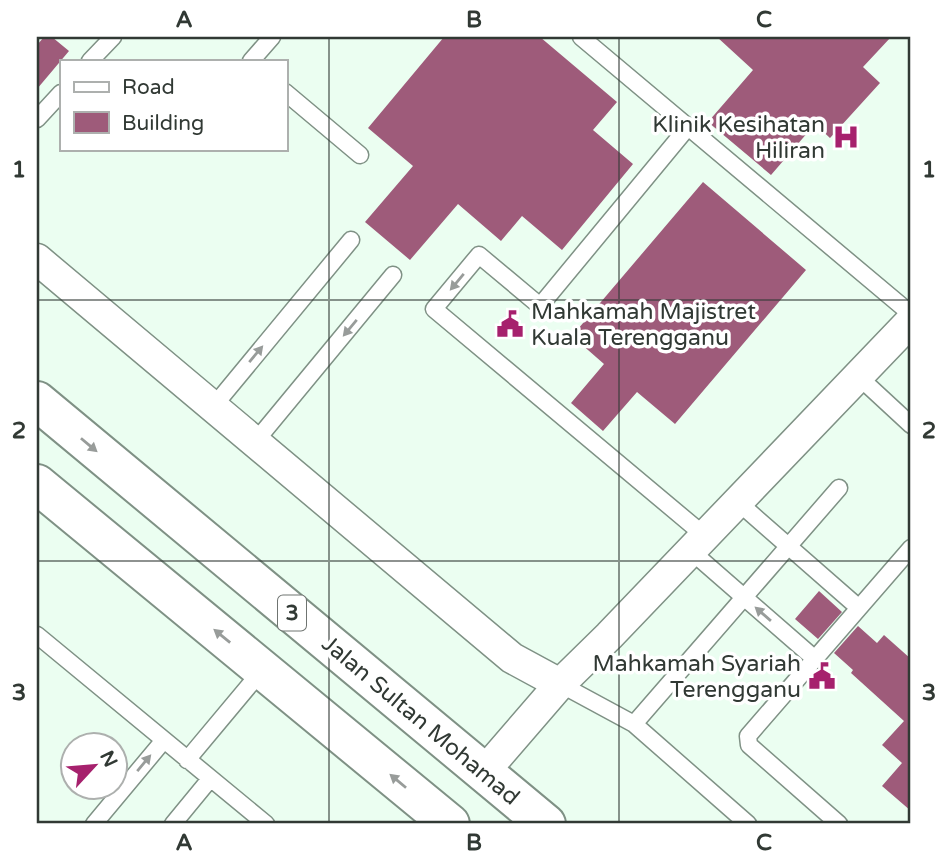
<svg xmlns="http://www.w3.org/2000/svg" width="948" height="861" font-family="'Varela Round',sans-serif">
	<style>
		.building { fill: #9e5b7a }
		.lines { fill: none; stroke-linecap: round; stroke-linejoin: round }
		.service-casing { stroke: #7f9185; stroke-width: 19 }
		.minor-casing { stroke: #7f9185; stroke-width: 33 }
		.trunk-casing { stroke: #7f9185; stroke-width: 42 }
		.service { stroke: #fff; stroke-width: 16 }
		.minor { stroke: #fff; stroke-width: 30 }
		.trunk { stroke: #fff; stroke-width: 38 }
		.oneway { fill: #989c9a }
		.grid { fill: none; stroke: #313934; stroke-width: 2; stroke-opacity: 0.55 }
		.labels { text-anchor: middle; stroke-width: 7; stroke-linejoin: round; paint-order: stroke }
		.shield { fill: #fff; stroke: #6f7471; stroke-width: 2 }
		.shield-label { font-size: 21px; font-weight: bold; fill: #313934 }
		.poi-label { font-size: 23px; fill: #313934; stroke: #fff; text-anchor: end }
		.street-label { font-size: 23px; fill: #313934; stroke: #fff }
		.neatline { fill: none; stroke: #313934; stroke-width: 2.5 }
		.grid-label { font-size: 23px; text-anchor: middle; font-weight: bold; fill: #313934 }
	</style>
	<rect width="100%" height="100%" fill="#ebfef1"/>
	<!-- building -->
	<path class="building" d="M44,37h8l17,14 -32,38v-44z
		M444,37h96l77,65 -24,28 40,34 -71,86 -40,-34 -21,25 -43,-37 -48,56 -45,-38 48,-56 -45,-38z
		M717,37h174l-28,30 17,16 -50,55 -15,-14 -44,51 -63,-53 45,-52z
		M703,182l103,88 -131,154 -38,-32 -34,39 -32,-28 33,-39 -32,-28z
		M819,591l23,21 -24,27 -23,-20z
		M858,626l19,17 7,-8 27,24v152l-29,-25 20,-23 -20,-18 22,-24 -53,-48 2,-3 -19,-17z"/>
	<g class="lines">
		<defs>
			<path id="service" d="M581,37l330,277
				M90,61l23,-24
				M251,61l21,-24
				M285,92l75,63
				M37,119l24,-26
				M688,127l-148,179 -61,-51 -45,54 271,227
				M858,376l53,49
				M213,407l138,-167
				M255,442l138,-167
				M738,502l121,106
				M691,551l124,108
				M37,635l229,189
				M560,684l74,40 114,100
				M634,724l205,-236
				M187,760l76,-91
				M94,824l70,-84
				M173,824l37,-45
				M839,824l-90,-79 -1,-9 163,-188"/>
			<path id="minor" d="M37,259l475,399 48,26
				M484,772l76,-88 49,-48 302,-315"/>
			<path id="trunk" d="M37,401l509,423
				M37,484l413,340"/>
		</defs>
		<!-- service casing -->
		<use href="#service" class="service-casing"/>
		<!-- minor casing -->
		<use href="#minor" class="minor-casing"/>
		<!-- trunk casing -->
		<use href="#trunk" class="trunk-casing"/>
		<!-- service -->
		<use href="#service" class="service"/>
		<!-- minor -->
		<use href="#minor" class="minor"/>
		<!-- trunk -->
		<use href="#trunk" class="trunk"/>
	</g>
	<!-- one-way arrows -->
	<defs><path id="oneway-solid" d="M-6-.8H1V-3.2L6.5 0L1 3.2V.8H-6Z" transform="scale(1.75)"/></defs>
	<g class="oneway">
		<use href="#oneway-solid" transform="translate(457 282) rotate(130)"/>
		<use href="#oneway-solid" transform="translate(350 328) rotate(130)"/>
		<use href="#oneway-solid" transform="translate(256 354) rotate(-50)"/>
		<use href="#oneway-solid" transform="translate(89 445) rotate(40)"/>
		<use href="#oneway-solid" transform="translate(763 614) rotate(-139)"/>
		<use href="#oneway-solid" transform="translate(222 636) rotate(-141)"/>
		<use href="#oneway-solid" transform="translate(144 763) rotate(-50)"/>
		<use href="#oneway-solid" transform="translate(398 781) rotate(-140)"/>
	</g>
	<!-- grid -->
	<path class="grid" d="M329,37v787M619,37v787M37,300h874M37,561h874"/>
	<!-- icons -->
	<defs>
		<symbol id="hospital-bare" viewBox="-9 -9 18 18"><path d="M-5-5h3v3.5h4V-5h3V5h-3V1.5h-4V5h-3Z" fill="#a6216d" stroke="#fff" stroke-width="2.5" paint-order="stroke"/></symbol>
		<symbol id="civic-bare" viewBox="-9 -9 18 18"><path d="M-.6-6.5H3V-4.5H.6V-3L4-1V1h2V6H-6V1h2V-1L-.6-3ZM-1.2 2.5V6h2.4V2.5Z" fill="#a6216d" stroke="#fff" stroke-width="2.5" paint-order="stroke"/></symbol>
	</defs>
	<g fill-rule="evenodd">
		<use href="#hospital-bare" x="827" y="118" width="38" height="38"/>
		<use href="#civic-bare" x="491" y="305" width="38" height="38"/>
		<use href="#civic-bare" x="803" y="657" width="38" height="38"/>
	</g>
	<g class="labels">
		<!-- shield labels -->
		<rect class="shield" x="278" y="595.5" width="28" height="35" rx="5"/>
		<g class="shield-label">
			<text x="292" y="620">3</text>
		</g>
		<!-- poi labels -->
		<g class="poi-label">
			<text x="825" y="132">Klinik Kesihatan<tspan x="825" dy="26">Hiliran</tspan></text>
			<text x="531" y="319" text-anchor="start">Mahkamah Majistret<tspan x="531" dy="26">Kuala Terengganu</tspan></text>
			<text x="801" y="671">Mahkamah Syariah<tspan x="801" dy="26">Terengganu</tspan></text>
		</g>
		<!-- street labels -->
		<g class="street-label">
			<text transform="translate(421 720) rotate(40)" y="8">Jalan Sultan Mohamad</text>
		</g>
	</g>
	<!-- border -->
	<rect width="948" height="861" fill="none" stroke="#ffffff" stroke-width="77"/>
	<!-- legend -->
	<rect x="60" y="60" width="228" height="91" fill="#ffffff" stroke="#adb0ae" stroke-width="2"/>
	<rect x="74" y="82" width="35" height="10" fill="#ffffff" stroke="#adb0ae" stroke-width="2"/>
	<text x="122" y="94" font-size="21" fill="#313934">Road</text>
	<rect x="74" y="112" width="35" height="21" fill="#9e5b7a" stroke="#adb0ae" stroke-width="2"/>
	<text x="122" y="130" font-size="21" fill="#313934">Building</text>
	<!-- north arrow -->
	<g transform="translate(94 766) rotate(64)"><circle r="33" fill="#ffffff" stroke="#adb0ae" stroke-width="2"/>
	<path d="M0-5L12 26L0 18L-12 26Z" fill="#a6216d"/>
	<text y="-10" font-size="19" font-weight="bold" text-anchor="middle" fill="#313934">N</text>
	</g>
	<rect x="38" y="38" width="871" height="784" class="neatline"/>
	<g class="grid-label">
		<text x="184" y="27">A</text>
		<text x="474" y="27">B</text>
		<text x="764" y="27">C</text>
		<text x="19" y="177">1</text>
		<text x="929" y="177">1</text>
		<text x="19" y="438">2</text>
		<text x="929" y="438">2</text>
		<text x="19" y="700">3</text>
		<text x="929" y="700">3</text>
		<text x="184" y="850">A</text>
		<text x="474" y="850">B</text>
		<text x="764" y="850">C</text>
	</g>
</svg>
